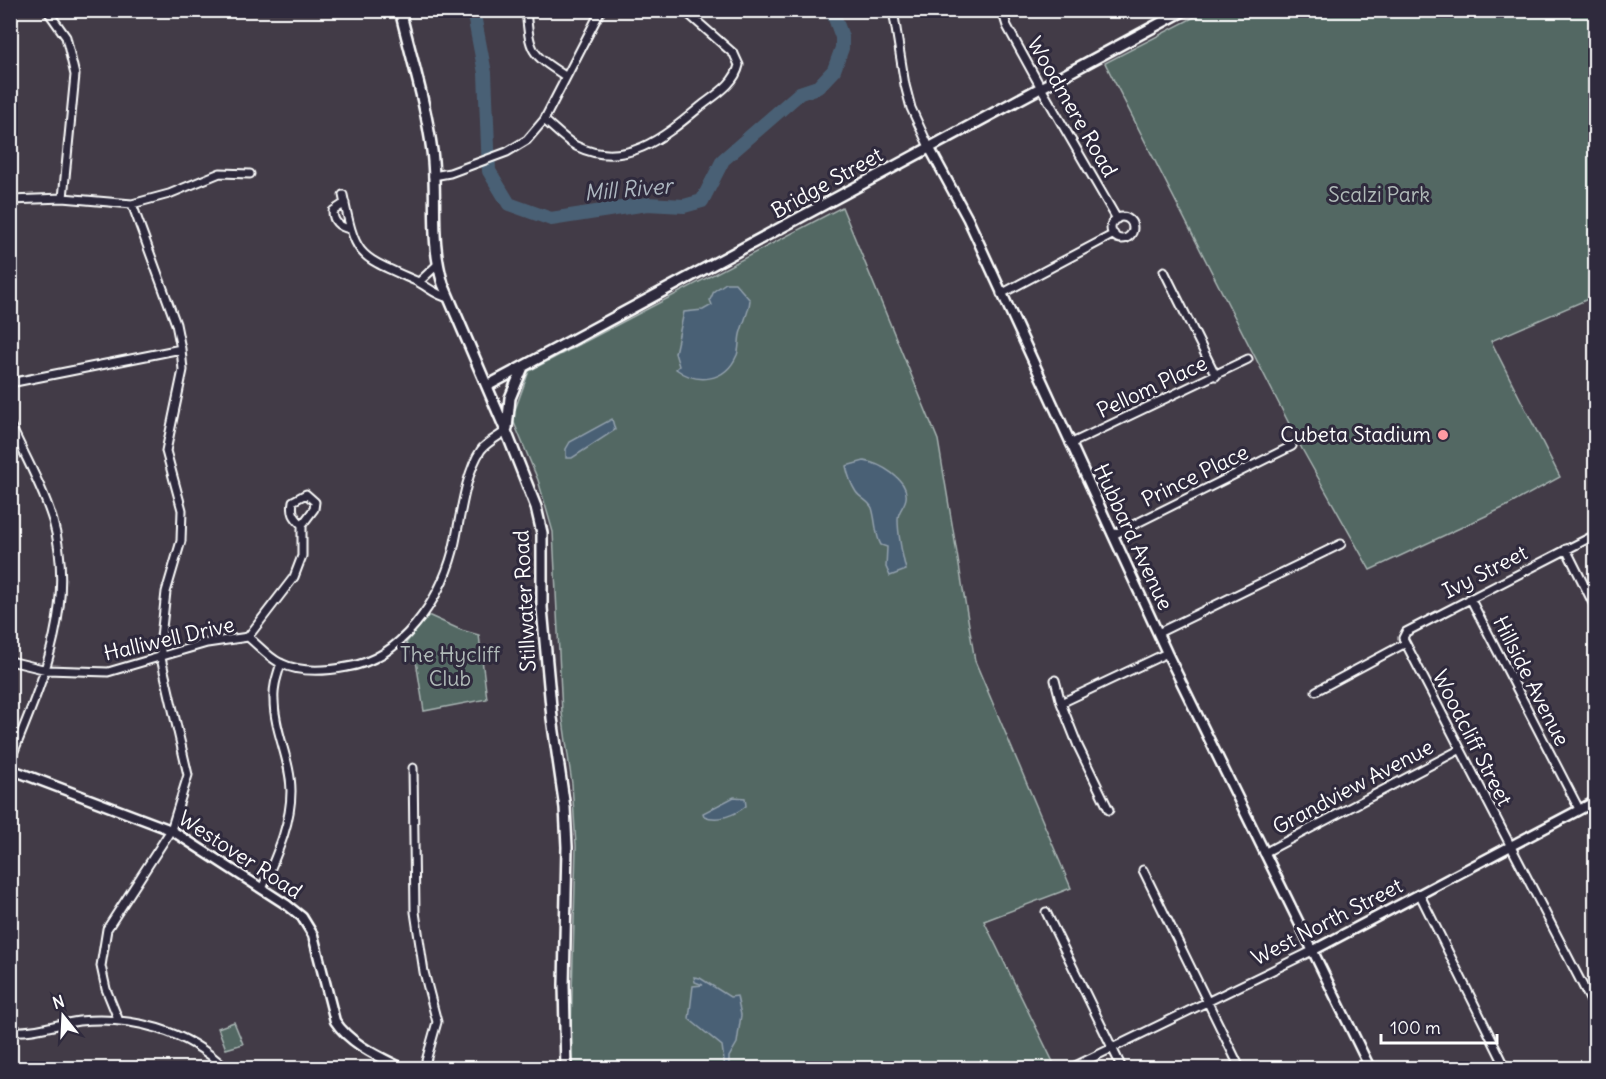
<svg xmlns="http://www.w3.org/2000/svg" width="1606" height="1079" font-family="Delius,sans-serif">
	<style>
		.green { fill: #526864; stroke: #a8b4b2; stroke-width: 1.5 }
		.water { fill: #4a6175; stroke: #92a0ac; stroke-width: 1.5 }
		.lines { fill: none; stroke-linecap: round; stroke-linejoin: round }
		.river { stroke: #4a6175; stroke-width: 14 }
		.minor-casing { stroke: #fff; stroke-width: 11 }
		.tertiary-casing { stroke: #fff; stroke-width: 13 }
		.secondary-casing { stroke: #fff; stroke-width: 14 }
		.minor { stroke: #2f2a3d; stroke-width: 7 }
		.tertiary { stroke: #2f2a3d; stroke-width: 8 }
		.secondary { stroke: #2f2a3d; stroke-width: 9 }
		.poi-dot { fill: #ff9aa2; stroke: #2f2a3d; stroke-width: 2 }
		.labels { text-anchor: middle; stroke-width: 6; stroke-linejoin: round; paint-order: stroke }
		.street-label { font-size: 21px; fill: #fff; stroke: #2f2a3d }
		.park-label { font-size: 21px; fill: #b1bbb9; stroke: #2f2a3d }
		.poi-label { font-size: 21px; fill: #fff; stroke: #2f2a3d; text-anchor: end }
		.water-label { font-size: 22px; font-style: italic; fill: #aeb8c1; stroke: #2f2a3d }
	</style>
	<rect width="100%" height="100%" fill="#423b47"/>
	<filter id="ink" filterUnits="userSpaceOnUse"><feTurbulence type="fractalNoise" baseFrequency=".0167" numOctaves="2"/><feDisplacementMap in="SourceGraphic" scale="12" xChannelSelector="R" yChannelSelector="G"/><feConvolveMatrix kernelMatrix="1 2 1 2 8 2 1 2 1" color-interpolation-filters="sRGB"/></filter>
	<g filter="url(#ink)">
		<!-- green -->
		<path class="green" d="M1206,11h389v285l-104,45 69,136 -55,30 -135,63 -68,-121 -197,-386z
			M842,207l96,233 37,221 96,227 -87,33 72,147h-486l6,-222 -4,-62 -10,-71 -9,-181 -15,-52 -26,-62 17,-47z
			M428,615l33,15 18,5 8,64 -63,12 -8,-50 -10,-18z
			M234,1022l9,22 -17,5 -8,-21z"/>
		<!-- water -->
		<path class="water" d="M726,283h9l15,17c-1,12 -6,20 -9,31 -3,8 -1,16 -4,24 -12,28 -41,29 -61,14l3,-3 -4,-13 9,-41 19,-2 9,-5 -2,-5 4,-9z
			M612,419l3,11 -43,28h-6v-9l4,-7z
			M864,461c15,2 45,18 42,37 -1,8 -8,12 -8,21 0,17 4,35 8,51l-16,6 -4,-9 1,-20 -6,-2c-6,-10 -5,-25 -9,-37 -3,-7 -12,-10 -16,-16 -6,-9 -8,-17 -10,-26z
			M734,797l11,1 1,8c-11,9 -28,16 -42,10l-1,-3z
			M694,977l6,1 30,19 7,-1 4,19 -4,28 -8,14v11h-4l-3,-22 -33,-27 4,-33 10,-1 -8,-3z"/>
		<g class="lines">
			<!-- river -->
			<path class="river" d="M473,10l12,63 4,98 20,33 42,15 96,-15 37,2 18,-5 21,-41 77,-67 18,-6 16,-17 8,-22v-11l-10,-27"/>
			<defs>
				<path id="minor" d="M47,10l19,27 9,38 -12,123
					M526,10c4,43 4,43 39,66
					M893,10l12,75 6,23 18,39
					M1002,10l5,16 33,60 77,133
					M544,120c10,8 21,20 32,26 49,24 88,-9 124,-39 15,-12 35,-23 39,-42l-5,-11 -50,-44
					M433,176l17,-3 57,-21 20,-12 17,-20 57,-110
					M343,195c13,63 14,60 73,86 11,5 19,14 33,17
					M10,200l53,-2 69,6 37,-10 51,-21 30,1
					M345,203l-12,8c0,12 7,16 17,18
					M1111 228a11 11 0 1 1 22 0a11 11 0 1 1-22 0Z
					M1164,271l52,105
					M419,282l18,-17
					M1001,294l113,-60
					M10,383l171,-34
					M10,424c15,32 33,64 43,97 24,86 -12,163 -43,240
					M1070,444l178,-85
					M1113,535l179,-89
					M1591,537l-185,95 -3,6 193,373
					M1566,549l30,60
					M1470,598l109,211
					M1158,633l183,-89
					M248,637l46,-60 8,-21v-31l12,-16 1,-7 -9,-8 -13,7c-2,12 1,16 9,24
					M10,661l37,9 61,2 99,-29 41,-6c10,8 20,20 32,26 20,10 46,8 67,4 54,-8 93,-67 106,-116 7,-28 11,-76 28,-101 5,-7 18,-14 25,-19
					M1055,680l6,23 106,-50
					M1316,691l88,-47
					M1061,703l17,43 31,64
					M413,768l2,144 9,60 13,50 -13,46
					M1264,853l195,-103
					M1143,870l97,198
					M262,889c13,-31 29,-63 29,-98 0,-31 -17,-60 -17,-91 -1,-13 3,-24 7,-37
					M1420,895l86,173
					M1046,912l76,156
					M119,1021l-13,-32 -5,-23 6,-37 64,-99 17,-55 -27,-117v-21l5,-45 15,-51 1,-31 -16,-59 17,-81 -2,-21 -5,-25 -44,-120
					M10,1031c24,2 46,-7 69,-10 54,-5 107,9 146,47
					M1071,1068l241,-117"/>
				<path id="tertiary" d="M929,147l39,72 199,434 203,415
					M10,769l161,61 116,75 15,12 11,18 22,86c15,23 43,35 67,47
					M1312,951l284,-150"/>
				<path id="secondary" d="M400,10c11,47 26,94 32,141 6,47 -3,86 11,133l63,147 30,76 6,26v75l10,110 13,90 2,39 -3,138 2,83
					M487,386l698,-376
					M507,428l3,-30 13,-31"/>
			</defs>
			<!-- minor casing -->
			<use href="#minor" class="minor-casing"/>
			<!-- tertiary casing -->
			<use href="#tertiary" class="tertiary-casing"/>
			<!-- secondary casing -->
			<use href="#secondary" class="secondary-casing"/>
			<!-- minor -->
			<use href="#minor" class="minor"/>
			<!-- tertiary -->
			<use href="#tertiary" class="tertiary"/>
			<!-- secondary -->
			<use href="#secondary" class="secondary"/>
		</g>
	</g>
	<!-- markers -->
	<circle class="poi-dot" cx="1443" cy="435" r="6"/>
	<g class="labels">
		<!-- street labels -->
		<g class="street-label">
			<text transform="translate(1072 107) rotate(60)" y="7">Woodmere Road</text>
			<text transform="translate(827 183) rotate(-29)" y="7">Bridge Street</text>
			<text transform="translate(1152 387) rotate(-25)" y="7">Pellom Place</text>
			<text transform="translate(1195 476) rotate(-26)" y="7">Prince Place</text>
			<text transform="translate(1133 537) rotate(65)" y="7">Hubbard Avenue</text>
			<text transform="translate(1485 572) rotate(-27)" y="7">Ivy Street</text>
			<text transform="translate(525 601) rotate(-93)" y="7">Stillwater Road</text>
			<text transform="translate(169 639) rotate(-13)" y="7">Halliwell Drive</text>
			<text transform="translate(1531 681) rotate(63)" y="7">Hillside Avenue</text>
			<text transform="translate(1472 738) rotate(63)" y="7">Woodcliff Street</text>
			<text transform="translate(1353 787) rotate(-28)" y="7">Grandview Avenue</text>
			<text transform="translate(240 855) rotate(33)" y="7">Westover Road</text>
			<text transform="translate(1327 922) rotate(-27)" y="7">West North Street</text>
		</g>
		<!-- park labels -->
		<g class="park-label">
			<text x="1379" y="202">Scalzi Park</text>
			<text x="450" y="662">The Hycliff<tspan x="450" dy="24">Club</tspan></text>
		</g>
		<!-- poi labels -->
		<g class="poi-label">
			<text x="1431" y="442">Cubeta Stadium</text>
		</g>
		<!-- water labels -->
		<g class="water-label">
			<text transform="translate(628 189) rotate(-5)" y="8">Mill River</text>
		</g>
	</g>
	<!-- margin -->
	<rect width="1606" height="1079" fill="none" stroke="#2f2a3d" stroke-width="36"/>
	<rect x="18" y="18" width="1570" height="1043" fill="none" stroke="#fff" stroke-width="2" filter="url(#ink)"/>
	<!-- north arrow -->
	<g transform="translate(63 1016) rotate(342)" stroke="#2f2a3d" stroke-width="4.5" paint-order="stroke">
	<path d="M0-4.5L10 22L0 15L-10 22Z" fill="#ffffff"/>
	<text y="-9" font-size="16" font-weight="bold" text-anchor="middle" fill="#ffffff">N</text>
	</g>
	<!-- scale -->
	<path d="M1381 1034v9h116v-9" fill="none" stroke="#ffffff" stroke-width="3"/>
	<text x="1390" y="1034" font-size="18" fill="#ffffff" stroke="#2f2a3d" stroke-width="4.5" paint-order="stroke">100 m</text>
</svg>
